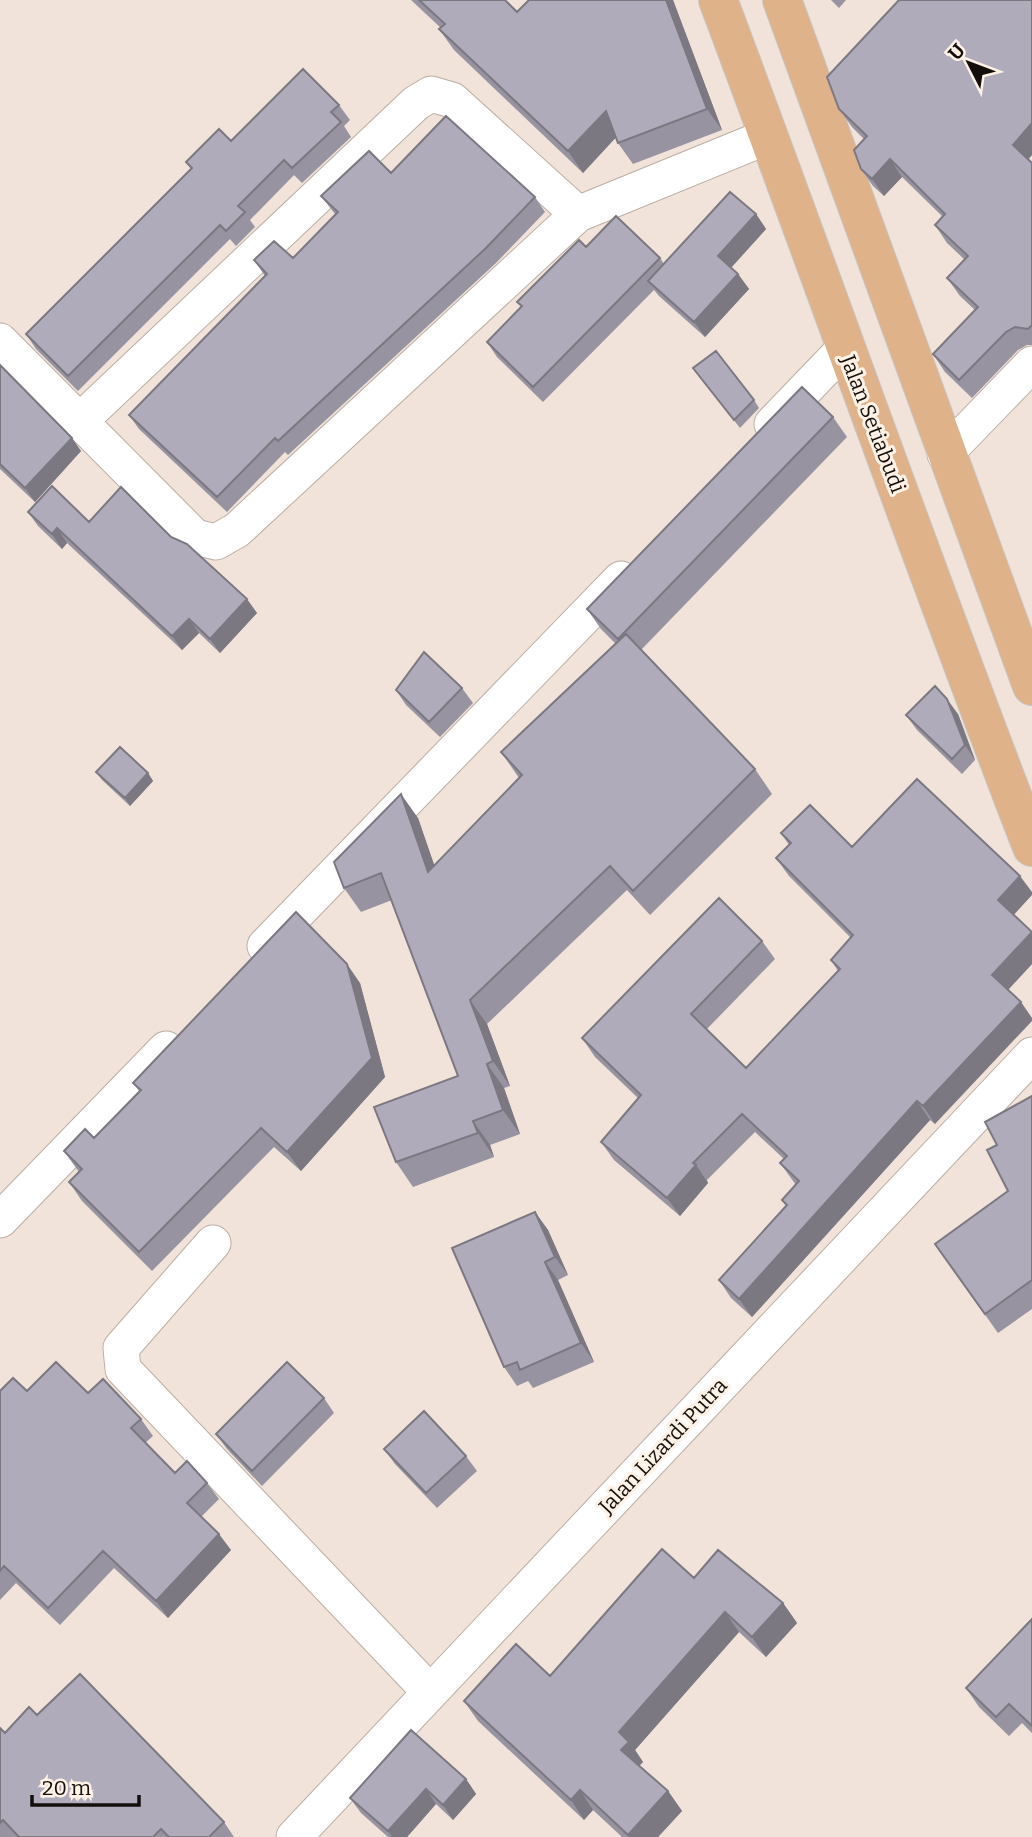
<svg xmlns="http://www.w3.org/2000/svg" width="1032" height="1837" font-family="Bitter,serif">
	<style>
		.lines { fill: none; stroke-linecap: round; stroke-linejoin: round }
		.minor-casing { stroke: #bbaea4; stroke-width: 37 }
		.primary-casing { stroke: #c6c5c4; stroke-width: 40 }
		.minor { stroke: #fff; stroke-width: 35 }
		.primary { stroke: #dfb289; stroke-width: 38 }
		.wall { fill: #9793a0 }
		.shaded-wall { fill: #7b7882 }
		.building { fill: #b0abba; stroke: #7b7882; stroke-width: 2 }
		.labels { text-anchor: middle; stroke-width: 6; stroke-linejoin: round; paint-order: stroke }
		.street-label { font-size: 21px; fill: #130e0b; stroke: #fef1e6 }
	</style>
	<rect width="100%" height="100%" fill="#f1e3d9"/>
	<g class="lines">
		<defs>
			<path id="minor" d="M0,341l195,196 21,5 21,-12 341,-316 191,-78
				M81,420l335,-317 15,-9 21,6 126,114
				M772,424l73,-76
				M945,454l87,-90
				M265,946l356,-367
				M0,1220l166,-171
				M213,1243l-92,105 2,21 307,323
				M294,1837l738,-782"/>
			<path id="primary" d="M718,0c106,282 205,566 314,847
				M782,0l250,686"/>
		</defs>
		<!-- minor casing -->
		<use href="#minor" class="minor-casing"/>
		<!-- primary casing -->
		<use href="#primary" class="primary-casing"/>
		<!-- minor -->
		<use href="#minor" class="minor"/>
		<!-- primary -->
		<use href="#primary" class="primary"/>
	</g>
	<!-- wall -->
	<path class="wall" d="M411,0h94l12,12 12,-12h144l49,130 -89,34 -15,-21 -2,-6 -33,36 -129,-123 -15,-21 2,-1z
		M831,0h15l-7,8z
		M339,105l11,15 -6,6 7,11 -49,46 -8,-8 -44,45 5,7 -19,19 -6,-7 -152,152 -42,-42 -10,-15 165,-165 -5,-7 45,-21z
		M839,109l193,46 -4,4 4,4v182h-5l-9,5 -46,48 -27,-26 -12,-18 42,-44 -15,-14 -13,-18 18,-18 -18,-17 -12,-18 8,-8 -41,-40 -18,19 -11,-10 -12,-17 3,-30 -12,-12z
		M391,173l144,24 10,15 -49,51 -208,192 -3,-3 -58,60 -88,-83 -10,-14 136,-139 -11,-16 39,-2 42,-44 -14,-18z
		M756,214l10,15 -35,39 7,6 11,15 -44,48 -46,-41 -5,-6 -111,112 -46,-45 -10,-15 34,-35 -4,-5 69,-55 74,11 4,6z
		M0,365l81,86 -46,51 -35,-33z
		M693,368l61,32 5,8 -19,20z
		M833,417l14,20 -206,213 114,119 17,25 -122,121 -23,-25 -140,134 23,62 -6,2 16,46 -30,11 4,12 -81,30 -17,-25 62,-86 -66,-176 -31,12 -17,-24 74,-70 16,48 85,-88 -18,-26 115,-108 -15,-15 -14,-20z
		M28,512l143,25 86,76 -37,40 -21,-20 -17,17 -115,-107 -5,6 -24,-23z
		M462,688l11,15 -33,34 -34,-32 -10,-15z
		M958,714l17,46 -13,14 -45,-44 -11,-15z
		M96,772l52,1 5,8 -23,25 -28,-26z
		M781,833l71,14 162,68 18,49 -24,26 -73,134 -5,-4 -178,197 -21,-19 -12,-18 67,-74 -4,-6 14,-15 -16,-22 4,-4 -29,-27 -48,48 1,3 -28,33 -66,-56 -13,-18 37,-44 -43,-41 -13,-19 180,-97 13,18 -68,70 39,39 92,-97 -7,-11 20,-22 -62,-62 -13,-18 13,-13z
		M360,983l25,94 -84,94 -27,-24 -122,124 -70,-70 -13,-19 10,-10 -15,-21 30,-13 45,-47 -6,-8z
		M1032,1096v213l-34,24 -63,-89 73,-53 -11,-46z
		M535,1212l13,18 20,45 -10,5 36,82 -61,26 -5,-7 -11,5 -13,-19z
		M0,1391l88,2 53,26 12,17 -8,7 30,30 32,10 12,16 -18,18 30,33 -63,68 -54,-50 -54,57 -44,-42 -16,17z
		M324,1398l10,15 -72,73 -35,-37 -11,-15z
		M384,1449l82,7 11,15 -40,37 -42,-44z
		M694,1578l89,25 14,20 -31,34 -27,-25 -104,118 8,12 -4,4 29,25 14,20 -24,26h-36l-29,-27 -9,10 -106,-99 -14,-20 86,-25z
		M1032,1619v114l-10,-10 -13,13 -30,-29 -13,-19z
		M37,1715l187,107 10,15h-234v-109l5,5z
		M466,1779l10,15 -23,26 -17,-16 -29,33h-19l-27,-24 -11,-15z"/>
	<!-- shaded-wall -->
	<path class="shaded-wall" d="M666,0h7l49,130 -15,-21z
		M606,111l15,21 -38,41 -15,-22z
		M1032,123v32l-7,8 -12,-18z
		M890,159l12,18 -18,19 -12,-17z
		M756,214l10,15 -38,42 -10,-15z
		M738,274l11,15 -44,48 -11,-15z
		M72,438l9,13 -46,51 -10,-14z
		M57,528l10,15 -5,6 -10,-15z
		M247,599l10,14 -37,40 -10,-14z
		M189,619l10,14 -17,17 -10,-14z
		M947,699l11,15 17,46 -10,-15z
		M148,773l5,8 -23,25 -5,-8z
		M401,794l17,24 27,78 -17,-24z
		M1020,876l12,16v3l-21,23 -13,-18z
		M1032,932v32l-27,29 -13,-18z
		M347,964l13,19 25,94 -84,94 -14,-19z
		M470,1000l17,24 23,62 -17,-25z
		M1021,1002l11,16v3l-97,103 -12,-18z
		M487,1064l17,24 16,46 -17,-24z
		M917,1101l13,19 -178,197 -13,-18z
		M473,1121l17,24 4,12 -16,-24z
		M696,1165l12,18 -28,33 -13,-18z
		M535,1212l13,18 20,45 -13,-18z
		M545,1262l13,18 36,82 -13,-19z
		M219,1534l12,16 -63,68 -12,-17z
		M783,1603l14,20 -31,34 -14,-20z
		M725,1612l14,20 -104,118 8,12 -8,8 -14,-20 -2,-18z
		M466,1779l10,15 -23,26 -10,-15z
		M426,1789l10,15 -29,33h-15l-4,-6z
		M580,1790l13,20 -9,10 -13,-20z
		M668,1791l14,20 -24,26h-29l-1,-2z"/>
	<!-- building -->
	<path class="building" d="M419,0h86l12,12 12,-12h137l41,109 -89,34 -12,-32 -38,40 -129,-122 6,-5z
		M899,0h133v123l-19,22 19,18v162l-4,4 -13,-2 -9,5 -47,48 -26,-26 45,-47 -31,-29 21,-22 -33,-31 10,-11 -55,-55 -18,20 -11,-10 -7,-19 13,-14 -28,-27 -12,-32z
		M303,69l36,36 -8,7 10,10 -49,46 -8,-8 -46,46 7,6 -19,19 -6,-6 -152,151 -42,-42 166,-166 -6,-6 33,-33 12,12z
		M446,116l89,81 -49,51 -208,193 -3,-3 -58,59 -88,-82 138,-141 -13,-14 20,-19 19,17 45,-46 -17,-16 48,-45 22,22z
		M730,192l26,22 -38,42 20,18 -44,48 -46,-41z
		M616,216l44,42 -127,129 -46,-45 35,-36 -5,-4 62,-62 7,7z
		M716,351l38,49 -20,20 -41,-52z
		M0,365l72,73 -47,50 -25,-24z
		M802,387l31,30 -215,222 -31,-30z
		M52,486l37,36 32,-35 50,50 16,7 60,55 -37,40 -21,-20 -17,17 -115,-108 -5,6 -24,-22z
		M626,634l129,135 -122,122 -23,-25 -140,134 23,61 -6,3 16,46 -30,11 5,12 -82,29 -22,-55 84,-31 -77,-203 -37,15 -10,-26 67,-68 27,78 94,-97 -21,-23z
		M424,652l38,36 -33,34 -33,-32z
		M935,686l12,13 18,46 -13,14 -46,-44z
		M120,747l28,26 -23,25 -29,-26z
		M917,779l103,97 -22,24 34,32 -40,43 29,27 -98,104 -6,-5 -178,198 -20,-19 68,-75 -5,-5 17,-19 -19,-18 7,-7 -45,-42 -49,49 3,2 -29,33 -66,-56 40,-47 -59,-57 137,-140 43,43 -71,73 55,54 94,-99 -9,-9 22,-25 -77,-77 15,-15 -10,-10 29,-28 42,42z
		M296,912l51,52 25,94 -85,94 -26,-24 -122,124 -70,-70 13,-13 -18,-18 21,-22 9,9 47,-48 -8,-7z
		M1032,1096v184l-47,34 -50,-70 73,-53 -21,-41 10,-5 -12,-23z
		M535,1212l20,45 -10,5 36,81 -61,27 -3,-8 -13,5 -52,-119z
		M56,1362l32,31 15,-14 38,40 -10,9 44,45 12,-12 20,22 -20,20 32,31 -63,67 -53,-50 -55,57 -44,-42 -4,5v-180l13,-13 14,13z
		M287,1362l37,36 -72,73 -36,-37z
		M424,1411l42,45 -40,37 -42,-44z
		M662,1549l32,29 24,-28 65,53 -31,34 -27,-25 -106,120 10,10 -8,8 47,41 -40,44 -48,-45 -9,10 -107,-99 52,-57 34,32z
		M1032,1619v107l-23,-22 -13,13 -30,-29z
		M80,1674l144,148 -15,15h-40l-8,-8 -8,8h-134l-16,-17 -3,3v-95l5,5 24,-26 8,8z
		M411,1730l55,49 -23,26 -17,-16 -38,42 -38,-33z"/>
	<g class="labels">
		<!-- street labels -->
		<g class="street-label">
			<text transform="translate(873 424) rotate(69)" y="7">Jalan Setiabudi</text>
			<text transform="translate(663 1446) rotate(-47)" y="7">Jalan Lizardi Putra</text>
		</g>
	</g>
	<!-- north arrow -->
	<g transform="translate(969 63) rotate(312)" stroke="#fef1e6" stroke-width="5" paint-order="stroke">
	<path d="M0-5L12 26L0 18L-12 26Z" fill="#130e0b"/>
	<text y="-10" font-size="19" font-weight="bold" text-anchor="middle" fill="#130e0b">U</text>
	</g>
	<!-- scale -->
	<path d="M32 1795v10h107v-10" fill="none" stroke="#130e0b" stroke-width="3.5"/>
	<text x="42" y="1795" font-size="21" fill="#130e0b" stroke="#fef1e6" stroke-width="5" paint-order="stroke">20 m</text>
</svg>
